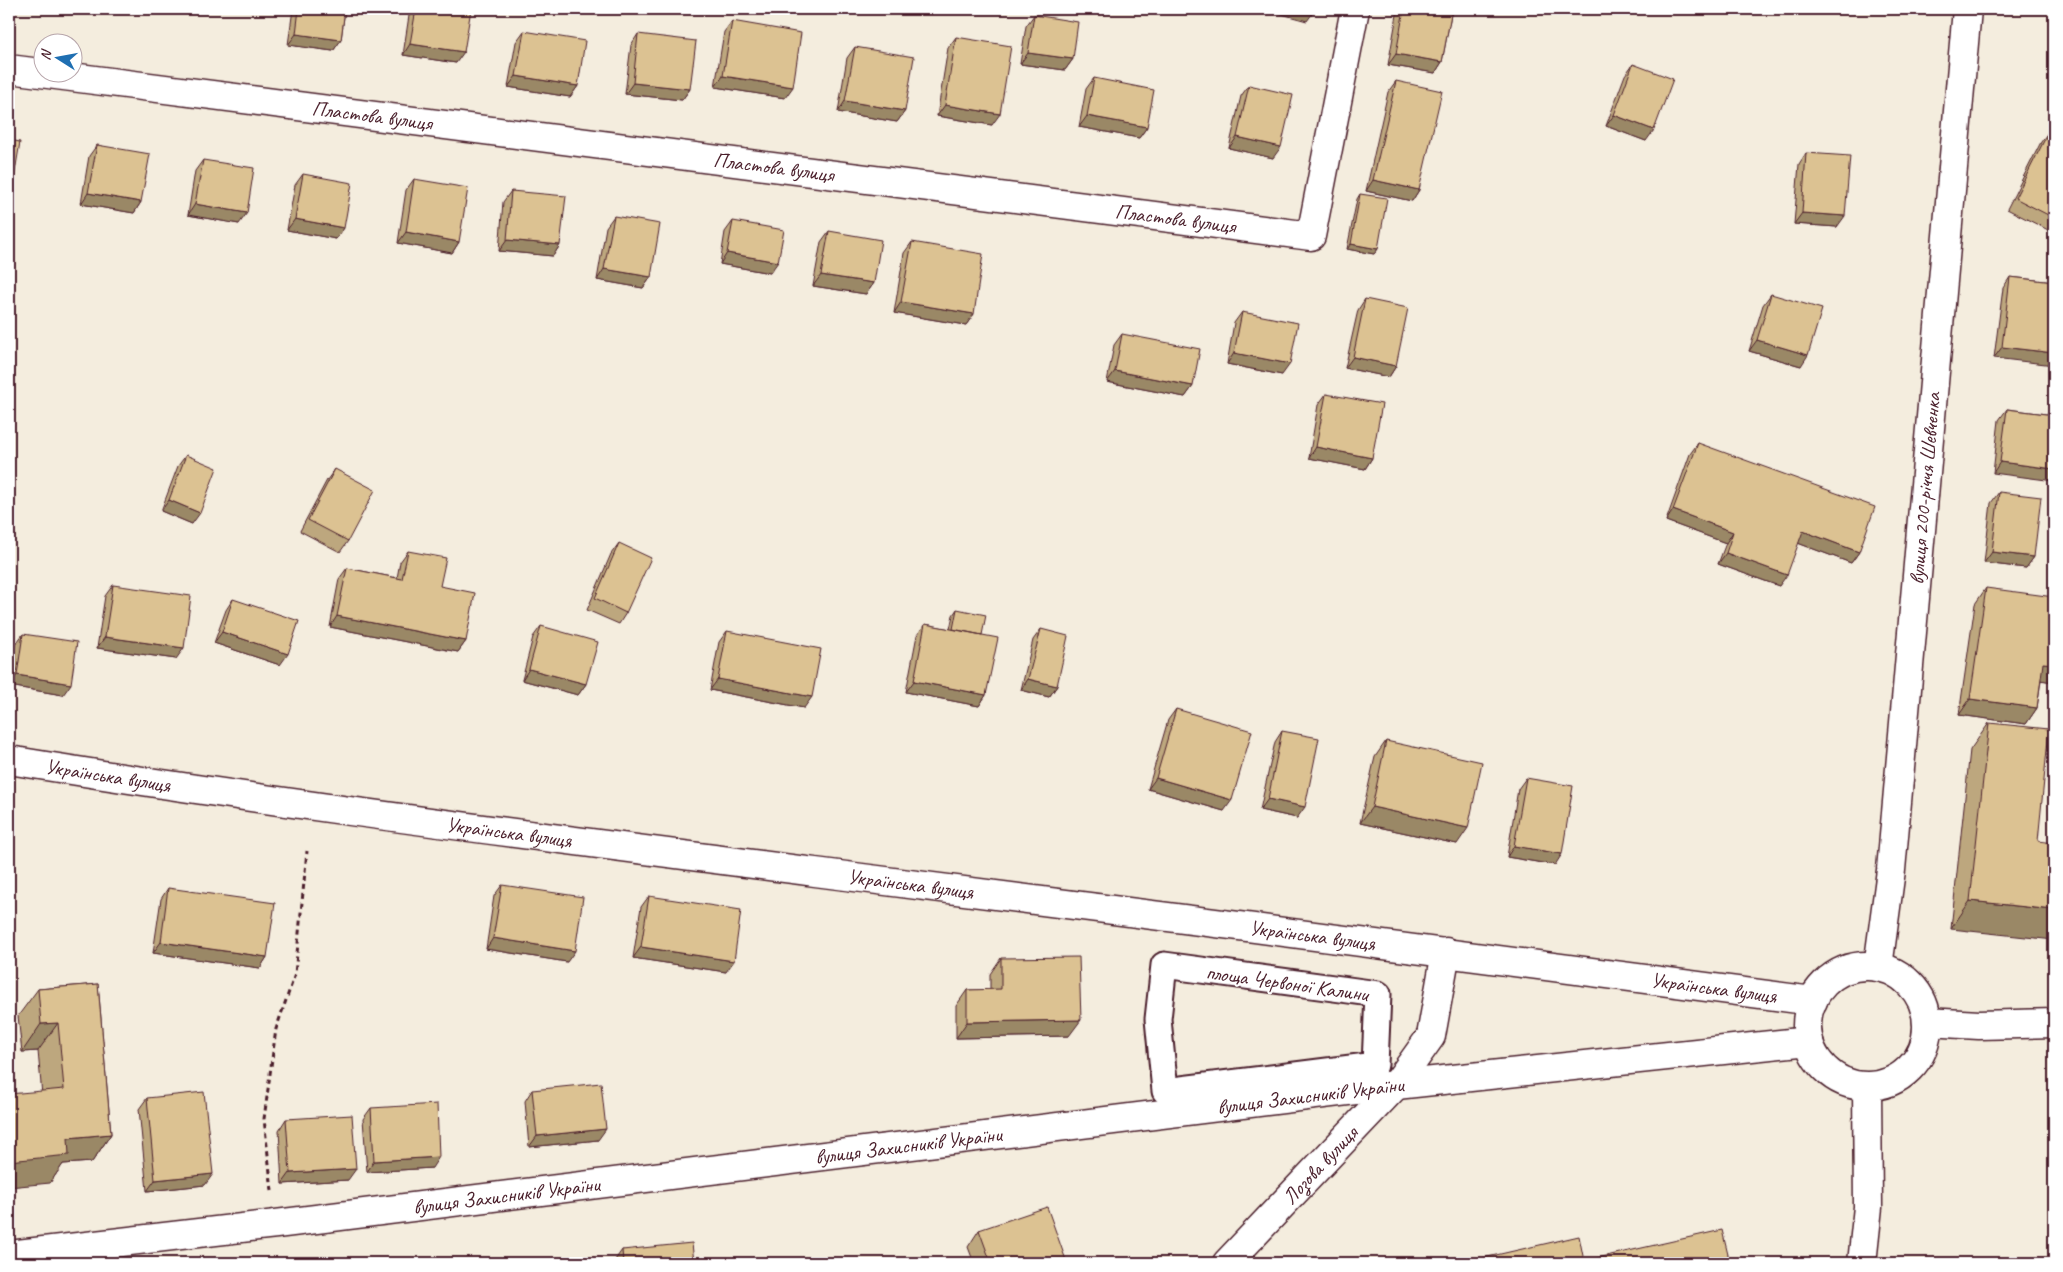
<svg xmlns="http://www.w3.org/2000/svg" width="2063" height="1272" font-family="Caveat,sans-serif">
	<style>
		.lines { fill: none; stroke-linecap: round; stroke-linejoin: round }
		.pedestrian-casing { stroke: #4a1f2b; stroke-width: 29 }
		.minor-casing { stroke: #4a1f2b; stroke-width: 31 }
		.secondary-casing { stroke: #4a1f2b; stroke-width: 31 }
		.path { stroke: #4a1f2b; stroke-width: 3; stroke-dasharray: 5 4; stroke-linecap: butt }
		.pedestrian { stroke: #fff; stroke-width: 25 }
		.minor { stroke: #fff; stroke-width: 28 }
		.secondary { stroke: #fff; stroke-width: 28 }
		.wall { fill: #bda77e; stroke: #4a1f2b }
		.shaded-wall { fill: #9a8866; stroke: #4a1f2b }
		.building { fill: #dcc292; stroke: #4a1f2b }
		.labels { text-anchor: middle; stroke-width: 4; stroke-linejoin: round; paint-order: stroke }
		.street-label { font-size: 21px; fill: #4a1f2b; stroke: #fff }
	</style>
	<rect width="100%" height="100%" fill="#f4edde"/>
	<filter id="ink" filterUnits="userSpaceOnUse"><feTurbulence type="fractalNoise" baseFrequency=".02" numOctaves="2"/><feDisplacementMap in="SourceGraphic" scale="10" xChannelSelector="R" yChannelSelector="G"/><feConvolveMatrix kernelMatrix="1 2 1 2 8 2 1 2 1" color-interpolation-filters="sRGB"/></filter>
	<g filter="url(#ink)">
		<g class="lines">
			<defs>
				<path id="pedestrian" d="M1164,965l214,29 -3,71 -210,26 -7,-72z"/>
				<g id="minor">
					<path id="s1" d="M9,69l1302,167 44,-227"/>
					<path id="s2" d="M1878,967l13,-97 76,-861"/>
					<path id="s3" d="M9,1255l267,-31 1120,-139 413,-44"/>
					<path id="s4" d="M1227,1263l169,-178 35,-49 15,-84"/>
					<path d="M1862,1263l6,-56 -1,-120"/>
				</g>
				<g id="secondary">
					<path id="s5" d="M9,760c268,44 537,77 806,112 333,42 665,85 998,129"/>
					<circle cx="1867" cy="1026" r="60"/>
					<path d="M1927,1022l52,3 75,-2"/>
				</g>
			</defs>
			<!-- pedestrian casing -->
			<use href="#pedestrian" class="pedestrian-casing"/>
			<!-- minor casing -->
			<use href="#minor" class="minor-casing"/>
			<!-- secondary casing -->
			<use href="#secondary" class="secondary-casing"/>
			<!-- path -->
			<path class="path" d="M272,1191l-8,-72 12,-90 19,-55 12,-123"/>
			<!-- pedestrian -->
			<use href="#pedestrian" class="pedestrian"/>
			<!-- minor -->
			<use href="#minor" class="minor"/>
			<!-- secondary -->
			<use href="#secondary" class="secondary"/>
		</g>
		<!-- wall -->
		<path class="wall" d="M293,9h52l-4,31 -8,11 -45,-6z
			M410,9h61l-15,54 -53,-8z
			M1398,9h54l-10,53 -7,11 -47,-8z
			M1034,15l39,44 -8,11 -45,-6 6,-38z
			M732,21l53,77 -70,-11 9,-55z
			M524,31l54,55 -8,11 -62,-10 8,-45z
			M638,34l52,55 -8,11 -57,-6 6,-49z
			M956,37l36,88 -55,-9 11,-68z
			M855,47l50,64 -8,11 -59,-10 9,-54z
			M1633,64l13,77 -40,-15 19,-51z
			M1094,78l53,49 -8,11 -60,-11 7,-38z
			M1396,81l23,109 -7,11 -46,-10 22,-99z
			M1249,85l24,73 -44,-10 12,-52z
			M2049,131l5,3v99l-47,-24 34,-67z
			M97,145l44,57 -7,11 -53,-9 8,-48z
			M1806,153l31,74 -43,-3 5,-60z
			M203,160l36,64 -51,-9 7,-44z
			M303,174l41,54 -8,11 -49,-9 8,-45z
			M414,179l45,63 -7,11 -54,-10 8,-53z
			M511,191l49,54 -7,11 -54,-5 4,-49z
			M1360,194l18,55 -4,5 -27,-5 10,-50z
			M614,216l37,61 -8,11 -46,-8 9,-53z
			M733,221l37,52 -50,-9 5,-32z
			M829,231l45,52 -8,11 -53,-8 8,-44z
			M912,242l62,72 -8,11 -72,-12 10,-60z
			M2010,277l44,5 -60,76 9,-70z
			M1771,294l30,72 -52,-15 14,-46z
			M1365,299l31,67 -7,11 -44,-9 13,-58z
			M1242,312l40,63 -55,-11 7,-41z
			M1122,334l71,52 -8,11 -78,-15 7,-37z
			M1326,394l46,64 -7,11 -56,-11 9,-53z
			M2007,409l47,6 -61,58 6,-53z
			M1698,443l161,109 -8,11 -53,-20 -19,43 -61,-22 8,-21 -60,-22 24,-67z
			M186,455l6,69 -31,-13 17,-45z
			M335,469l13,72 -8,11 -40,-21 27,-51z
			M1999,492l35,65 -8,11 -42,-5 7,-60z
			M619,543l7,70 -7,11 -32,-14 24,-56z
			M408,551l32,35 26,55 -8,11 -128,-25 9,-48 8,-11 50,10 3,-16z
			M113,585l63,74 -79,-11 8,-52z
			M1986,588l68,94 -13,-2 -4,28 -11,16 -67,-9 16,-111z
			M233,599l47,66 -66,-22 12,-33z
			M957,609l25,26 4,60 -7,11 -73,-14 11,-57 8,-11 25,5 3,-14z
			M541,626l45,58 -8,11 -56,-15 11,-43z
			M1041,629l16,57 -8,11 -28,-7 12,-50z
			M727,631l77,77 -94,-18 9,-48z
			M23,634l40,61 -54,-9 6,-41z
			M1176,709l48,102 -76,-22 20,-69z
			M1989,723l49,118 -87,88 19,-179z
			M1282,731l15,87 -37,-8 15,-68z
			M1386,741l71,103 -97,-21 15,-66z
			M1526,778l29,87 -48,-8 11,-68z
			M502,885l65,77 -81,-13 8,-53z
			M168,888l99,69 -7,11 -107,-15 8,-54z
			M649,896l77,76 -93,-14 8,-51z
			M1001,958l68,78 -113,2v-32l11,-16h23v-16z
			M98,984l13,150 -19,28 -29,2 -13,19 -12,-132 -16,1 -4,-36 20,-27z
			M532,1090l66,50 -69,7 -4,-46z
			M147,1098l58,87 -58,6 -8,-82z
			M371,1108l61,60 -65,4 -4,-53z
			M286,1119l62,61 -66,4 -3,-54z
			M979,1230l88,33h-93l-6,-16z
			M622,1250l72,13h-81z
			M1483,1258l101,3 146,2h-251z"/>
		<!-- shaded-wall -->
		<path class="shaded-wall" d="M1263,9h47l5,1 -8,11z
			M296,34l45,6 -8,11 -45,-6z
			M410,44l54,8 -8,11 -53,-8z
			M1028,53l45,6 -8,11 -45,-6z
			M1396,54l46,8 -7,11 -47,-8z
			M516,76l62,10 -8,11 -62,-10z
			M723,76l70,11 -8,11 -70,-11z
			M633,83l57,6 -8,11 -57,-6z
			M845,101l60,10 -8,11 -59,-10z
			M945,105l55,9 -8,11 -55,-9z
			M1614,115l40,15 -8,11 -40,-15z
			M1087,116l60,11 -8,11 -60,-11z
			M1237,137l44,10 -8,11 -44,-10z
			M1373,180l46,10 -7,11 -46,-10z
			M9,183l4,1 -4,6z
			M88,193l53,9 -7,11 -53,-9z
			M195,204l52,9 -8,11 -51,-9z
			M1802,213l43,3 -8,11 -43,-3z
			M295,219l49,9 -8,11 -49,-9z
			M406,232l53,10 -7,11 -54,-10z
			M507,240l53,5 -7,11 -54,-5z
			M1351,244l27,5 -4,5 -27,-5z
			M727,253l51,9 -8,11 -50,-9z
			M604,269l47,8 -8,11 -46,-8z
			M821,275l53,8 -8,11 -53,-8z
			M901,302l73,12 -8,11 -72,-12z
			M1757,340l51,15 -7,11 -52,-15z
			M2002,347l52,6v12l-60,-7z
			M1234,353l56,11 -8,11 -55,-11z
			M1353,357l43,9 -7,11 -44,-9z
			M1115,371l78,15 -8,11 -78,-15z
			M1316,447l56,11 -7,11 -56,-11z
			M2000,462l54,7v12l-61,-8z
			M169,500l31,13 -8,11 -31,-13z
			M1673,510l60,22 -7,11 -60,-22z
			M1803,531l56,21 -8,11 -56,-21z
			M1992,552l42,5 -8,11 -42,-5z
			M1726,553l61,22 -8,11 -61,-22z
			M337,616l129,25 -8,11 -128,-25z
			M222,632l66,22 -8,11 -66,-22z
			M105,637l79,11 -8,11 -79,-11z
			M2043,663l11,1v18l-22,-3z
			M529,669l57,15 -8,11 -56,-15z
			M17,675l54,9 -8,11 -54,-9z
			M718,679l94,18 -8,11 -94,-18z
			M1028,679l29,7 -8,11 -28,-7z
			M914,681l72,14 -7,11 -73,-14z
			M1970,699l67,9 -11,16 -67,-9z
			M1156,778l76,22 -8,11 -76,-22z
			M1268,799l37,8 -8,11 -37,-8z
			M1372,807l96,21 -11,16 -97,-21z
			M1514,846l48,8 -7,11 -48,-8z
			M1970,901l84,9v30l-103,-11z
			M493,938l82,13 -8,11 -81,-13z
			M161,942l106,15 -7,11 -107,-15z
			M641,947l93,14 -8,11 -93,-14z
			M1081,1020l-12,16 -113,2 11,-16z
			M58,1023l-20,28 -16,1 19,-28z
			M606,1129l-8,11 -69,7 8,-11z
			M111,1134l-19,28 -29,2 -13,19 -41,4v-26l59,-23z
			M439,1157l-7,11 -65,4 7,-11z
			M356,1169l-8,11 -66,4 8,-11z
			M213,1174l-8,11 -58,6 8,-11z"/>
		<!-- building -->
		<path class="building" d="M299,9h46l-4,31 -45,-6z
			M416,9h55l-7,43 -54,-8z
			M1404,9h48l-10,53 -46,-8z
			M1034,15l44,7 -5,37 -45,-6z
			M732,21l69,12 -8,54 -70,-11z
			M524,31l61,10 -7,45 -62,-10z
			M638,34l58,7 -6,48 -57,-6z
			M956,37l55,9 -11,68 -55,-9z
			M855,47l59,10 -9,54 -60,-10z
			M1633,64l40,15 -19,51 -40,-15z
			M1094,78l60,12 -7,37 -60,-11z
			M1396,81l46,10 -23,99 -46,-10z
			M1249,85l44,10 -12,52 -44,-10z
			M2049,131l5,3v84l-39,-20z
			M9,140l11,2 -7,42 -4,-1z
			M97,145l53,9 -9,48 -53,-9z
			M1806,153l44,3 -5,60 -43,-3z
			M203,160l51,8 -7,45 -52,-9z
			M303,174l49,9 -8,45 -49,-9z
			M414,179l54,9 -9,54 -53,-10z
			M511,191l55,5 -6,49 -53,-5z
			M1360,194l27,4 -9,51 -27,-5z
			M614,216l46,8 -9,53 -47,-8z
			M733,221l51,9 -6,32 -51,-9z
			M829,231l52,9 -7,43 -53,-8z
			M912,242l71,12 -9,60 -73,-12z
			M2010,277l44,5v71l-52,-6z
			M1771,294l51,15 -14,46 -51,-15z
			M1365,299l43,9 -12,58 -43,-9z
			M1242,312l56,11 -8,41 -56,-11z
			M1122,334l78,15 -7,37 -78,-15z
			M1326,394l56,10 -10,54 -56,-11z
			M2007,409l47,6v54l-54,-7z
			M1698,443l177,64 -16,45 -56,-21 -16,44 -61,-22 7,-21 -60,-22z
			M186,455l31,13 -17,45 -31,-13z
			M335,469l40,21 -27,51 -40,-21z
			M1999,492l42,5 -7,60 -42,-5z
			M619,543l32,15 -25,55 -31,-15z
			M408,551l38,7 -6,28 35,7 -9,48 -129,-25 10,-48 55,11z
			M113,585l78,11 -7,52 -79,-11z
			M1986,588l68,9v67l-11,-1 -6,45 -67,-9z
			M233,599l66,22 -11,33 -66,-22z
			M957,609l29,6 -4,20 -29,-6z
			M925,624l73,14 -12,57 -72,-14z
			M541,626l57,16 -12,42 -57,-15z
			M1041,629l27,7 -11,50 -29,-7z
			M727,631l94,18 -9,48 -94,-18z
			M23,634l54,8 -6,42 -54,-9z
			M1176,709l76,22 -20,69 -76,-22z
			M1989,723l60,6 -11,112 16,2v67l-84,-9z
			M1282,731l37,7 -14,69 -37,-8z
			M1386,741l96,21 -14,66 -96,-21z
			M1526,778l47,8 -11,68 -48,-8z
			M502,885l81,12 -8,54 -82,-13z
			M168,888l107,15 -8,54 -106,-15z
			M649,896l92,14 -7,51 -93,-14z
			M1079,957l2,63 -114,2v-32l34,-1v-31z
			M98,984l13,150 -43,4 1,17 -60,6v-67l55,-5 -6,-66 -17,1 -3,-35z
			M601,1083l5,46 -69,7 -5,-46z
			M204,1092l9,82 -58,6 -8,-82z
			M437,1104l2,53 -65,4 -3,-53z
			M352,1115l4,54 -66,4 -4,-54z
			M1047,1207l20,56h-76l-12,-33z
			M1722,1230l8,33h-245l-2,-5 96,-22 5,25z
			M692,1243l2,20h-71l-1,-13z"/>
	</g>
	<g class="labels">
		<!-- street labels -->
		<g class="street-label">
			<text dy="7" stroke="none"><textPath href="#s1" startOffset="366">Пластова вулиця</textPath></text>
			<text dy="7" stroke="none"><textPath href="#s1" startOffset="771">Пластова вулиця</textPath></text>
			<text dy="7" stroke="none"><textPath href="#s1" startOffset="1176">Пластова вулиця</textPath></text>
			<text dy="7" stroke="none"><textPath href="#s2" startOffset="481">вулиця 200-річчя Шевченка</textPath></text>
			<text dy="7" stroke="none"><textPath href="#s5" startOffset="100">Українська вулиця</textPath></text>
			<text dy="7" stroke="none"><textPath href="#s5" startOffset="505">Українська вулиця</textPath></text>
			<text dy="7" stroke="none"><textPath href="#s5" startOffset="910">Українська вулиця</textPath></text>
			<text dy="7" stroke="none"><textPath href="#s5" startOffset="1315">Українська вулиця</textPath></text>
			<text transform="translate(1287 983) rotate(8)" y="7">площа Червоної Калини</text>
			<text dy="7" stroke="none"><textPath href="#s5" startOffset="1720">Українська вулиця</textPath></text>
			<text dy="7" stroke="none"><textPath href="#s3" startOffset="1311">вулиця Захисників України</textPath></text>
			<text dy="7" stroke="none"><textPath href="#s3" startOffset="906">вулиця Захисників України</textPath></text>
			<text dy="7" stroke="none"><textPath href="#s4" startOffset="135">Лозова вулиця</textPath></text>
			<text dy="7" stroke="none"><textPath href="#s3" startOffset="501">вулиця Захисників України</textPath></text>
		</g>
	</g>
	<!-- margin -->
	<rect width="2063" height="1272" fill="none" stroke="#fff" stroke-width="30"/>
	<rect x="15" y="15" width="2033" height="1242" fill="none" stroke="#4a1f2b" stroke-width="2" filter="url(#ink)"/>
	<!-- north arrow -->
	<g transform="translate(58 58) rotate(281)"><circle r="24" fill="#ffffff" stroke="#b7a5aa"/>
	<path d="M0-4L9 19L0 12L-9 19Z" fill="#1f6fb2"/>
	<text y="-8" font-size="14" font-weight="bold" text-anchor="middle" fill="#4a1f2b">N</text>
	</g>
</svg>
